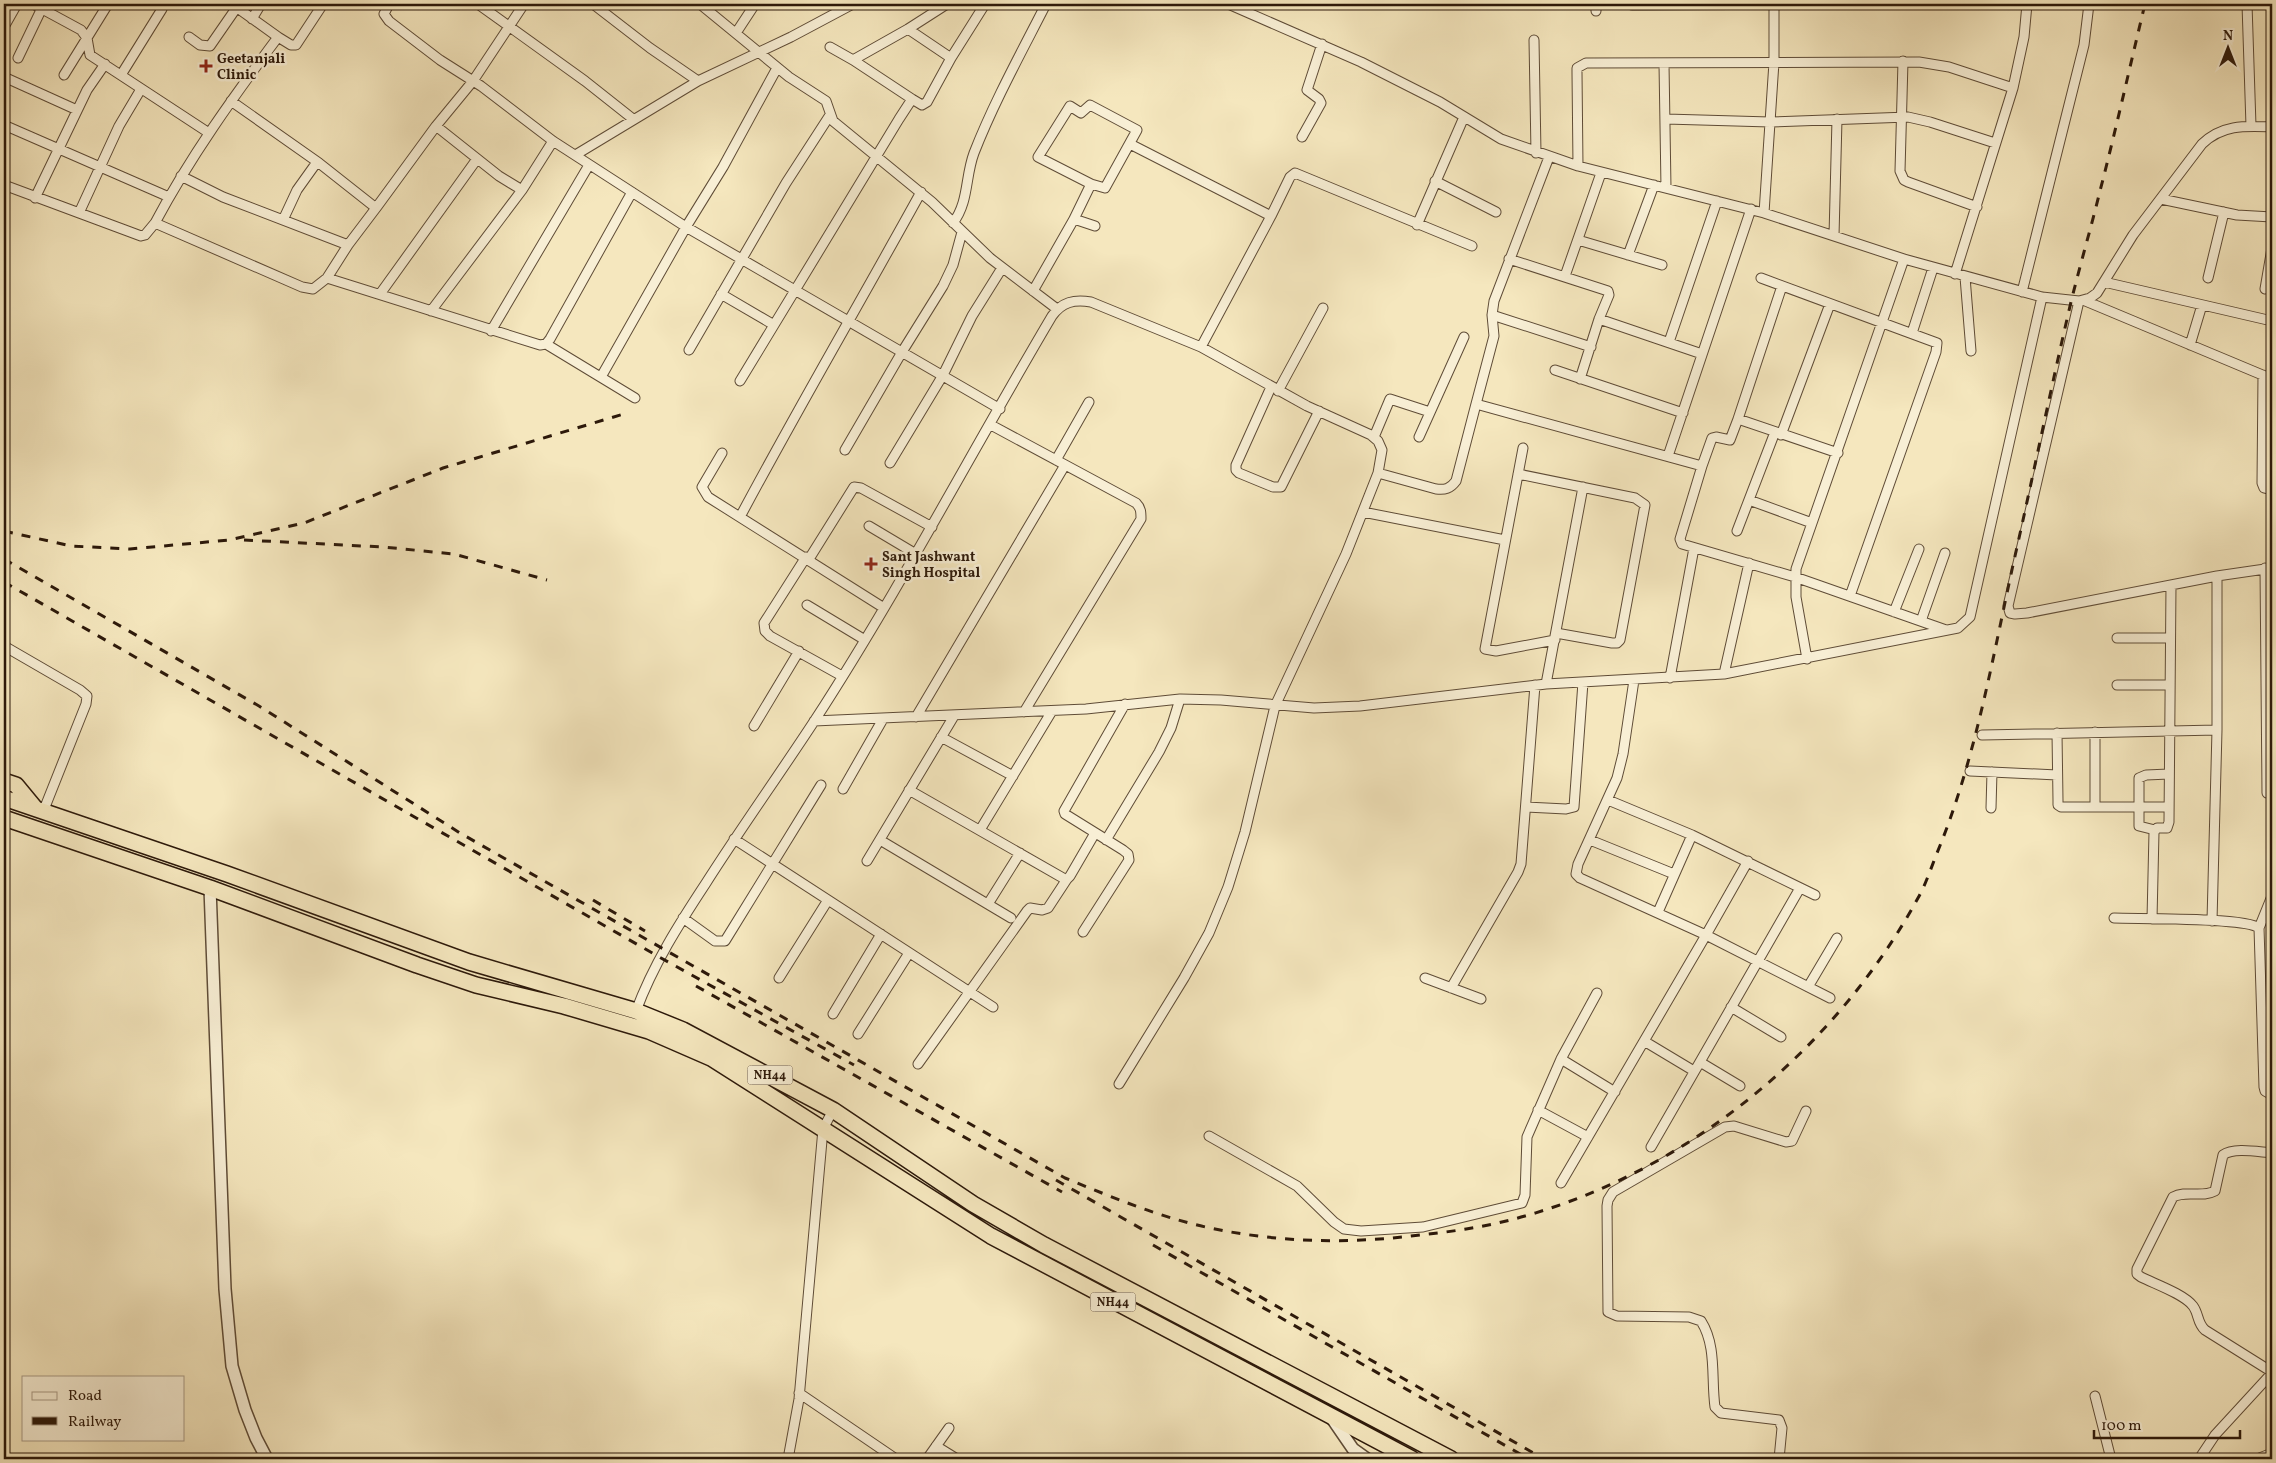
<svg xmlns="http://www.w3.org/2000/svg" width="2276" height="1463" font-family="Vollkorn,serif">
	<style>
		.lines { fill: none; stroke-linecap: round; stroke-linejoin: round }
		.minor-casing { stroke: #5f4c37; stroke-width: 11 }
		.tertiary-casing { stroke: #5f4c37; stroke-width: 14 }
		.trunk-casing { stroke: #2d190a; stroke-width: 18 }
		.minor { stroke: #f8efd5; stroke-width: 9 }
		.tertiary { stroke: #f8efd5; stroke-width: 11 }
		.trunk { stroke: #f5e7be; stroke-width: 15 }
		.rail { stroke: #2d190a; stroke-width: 3; stroke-dasharray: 9 9; stroke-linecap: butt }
		.poi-dot { fill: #8f2418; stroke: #f8efd5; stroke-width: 2 }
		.labels { text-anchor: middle; stroke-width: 5; stroke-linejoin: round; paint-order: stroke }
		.shield { fill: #f8efd5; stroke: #6a5947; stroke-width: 1 }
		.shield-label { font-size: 12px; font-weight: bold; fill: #2d190a }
		.poi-label { font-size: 14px; font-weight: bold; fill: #2d190a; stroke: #f8efd5; text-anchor: start }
	</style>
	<rect width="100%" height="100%" fill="#f5e7be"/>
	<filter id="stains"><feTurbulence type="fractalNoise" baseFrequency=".004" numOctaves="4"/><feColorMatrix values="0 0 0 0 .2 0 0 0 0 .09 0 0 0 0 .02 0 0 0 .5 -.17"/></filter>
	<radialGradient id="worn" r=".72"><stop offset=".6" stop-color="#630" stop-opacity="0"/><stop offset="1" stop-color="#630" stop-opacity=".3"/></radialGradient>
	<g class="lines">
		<defs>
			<path id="minor" d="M33,4l48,26 6,8 3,17 119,78
				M389,4l-5,10 5,7 51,39 41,26 72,55 133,86 314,182
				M478,4l107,77 48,38
				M593,4l57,44 48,33
				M700,4l89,73 37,24 7,20 99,81 58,56 67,51
				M1228,4l133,58 79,40 61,37 77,27 186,47 140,46 138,38 37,4 11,-3 7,-5 36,-58 69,-91c21,-20 44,-18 70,-17
				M2247,4l4,122
				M1632,5l178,-1
				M1596,11v-7
				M252,19l9,-15
				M4,27l13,-23
				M908,29l43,29
				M736,33l19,-29
				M189,37l11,8 10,1 27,-39
				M278,37l13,8h5l27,-41
				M1534,40l2,113
				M830,47l23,13 59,39
				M18,58l24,-50
				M853,60l55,-31 39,-25
				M1903,61l-3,110 4,9 4,2 69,25
				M1664,64l2,124
				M64,75l44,-71
				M121,75l41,-66
				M4,77l73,33
				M231,101l88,62 57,45 -28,37 -21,33
				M1666,119l104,3 138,-5 22,5 65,21
				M4,125l165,72
				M436,126l63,50 23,14
				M1302,137l19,-34 -2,-4 -12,-9 15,-46
				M1130,144l141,72
				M577,154l121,-73 93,-44 62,-33
				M1578,166l-1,-93v-5l9,-5 333,-1 30,5 64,21
				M181,176l42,21 125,48
				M1435,181l61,31
				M4,185l137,51 4,-1 10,-12 147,64 11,2 14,-11 213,67 6,-1 4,-5 82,-147
				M35,198l52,-108 18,-26
				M2161,199l76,16 35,2
				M376,208l60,-82 37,-45 51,-77
				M79,213l40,-87 22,-37
				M1764,213l10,-151v-58
				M1074,219l17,-35 -53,-27 32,-51 11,7 9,-8 47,25 -32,58 -14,-4
				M283,220l14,-30 20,-28
				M155,223c35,-66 79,-127 123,-186l-46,-33
				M953,223c16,-21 12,-46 21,-70 20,-51 47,-100 72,-149
				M1417,225l47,-108
				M1834,236l3,-117
				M1578,240l84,25
				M1628,255l26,-70
				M1509,259l99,32 1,4 -10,24
				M1955,274l58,-186 11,-51 3,-33
				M1565,276l36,-103
				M1965,277l6,74
				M1761,278l176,65 -1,9 -86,244
				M2208,278l16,-66
				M2104,282l168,39
				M2265,289l7,-41
				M1033,291l41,-72 21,7
				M2022,292l62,-247 5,-41
				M380,294l97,-135
				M721,294l53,31
				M2083,300l189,79
				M2079,301l-71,305 2,7 5,1 12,-1 190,-37 55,-8
				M431,311l91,-121 31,-49
				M1492,315l99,32
				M491,331l98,-166
				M1912,333l21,-65
				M1669,342l48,-141
				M546,344l89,54
				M2190,345l12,-40
				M1201,347l70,-131 19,-39 5,-4 177,73
				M689,350l97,-167 44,-68
				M1555,370l128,43
				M2263,375l-1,108 2,5 8,2
				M601,377l85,-150 37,-60 54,-99
				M1580,379l19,-60 103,35
				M740,381l159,-262 13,-20 10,6 5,-3 24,-44 34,-54
				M1271,387l-35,78v5l3,3 34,14h8l38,-76
				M1278,391l45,-83
				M1476,404l18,-68 -2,-21 2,-14 55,-144
				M1738,419l44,-133
				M991,425l145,78c5,5 5,9 5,16l-117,193
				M1781,435l49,-131
				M1374,437l16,-38 40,13
				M1419,437l45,-100
				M1523,448l-38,201 11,2 59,-11
				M845,450l57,-98 41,-66 10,-21 9,-33
				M722,453l-20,34 6,10 176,111
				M1668,456l83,-247
				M1056,460l33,-58
				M890,463l53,-88 29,-59 30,-48
				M1702,466l-22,73 2,5 113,33 151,53
				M1378,473l58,16c9,1 14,0 20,-8l20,-77 226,62 10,-28 4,-1 14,3 8,-21 100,34
				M1518,474l117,24 10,7 -25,135 -3,3h-5l-56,-10
				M1749,500l63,23
				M1363,512l142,28
				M740,517c58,-109 121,-216 181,-325
				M869,526l47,28
				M1737,531l38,-99
				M806,557l-42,66 1,8 5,5 72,40
				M809,559l45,-72 7,1 71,39
				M2265,568l2,225
				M807,605l58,35
				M1894,612l25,-63
				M1921,621l24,-68
				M2117,638h53
				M4,646l76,44 7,6 -1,8 -43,108
				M1807,659l-11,-62v-28l108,-310
				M1724,674l25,-111
				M1670,678l24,-130
				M1546,684l37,-197
				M2117,685h53
				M916,717l149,-252
				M814,721l272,-12 94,-10 41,1 93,8 46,-2 186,-22 178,-10 234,-46 12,-11 72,-320
				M754,726l45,-75
				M2095,732v75
				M2057,733l1,67v5l3,2h108
				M1982,735l235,-5
				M941,737l72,39
				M1970,771l87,4
				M843,789l40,-70
				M909,790l154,88 4,1 3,-3 25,-43
				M1608,800l84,35 123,60
				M1526,807l40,2 8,-2 9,-125
				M1991,808l1,-36
				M980,830l72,-119
				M2155,830l-16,-4v-48l7,-3 23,-1
				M734,839l259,168
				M880,840l131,78
				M1106,840l53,-88 12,-24 9,-29
				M1590,840l84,34
				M867,861l87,-145
				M1748,861l-42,74 124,63
				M988,904l32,-51
				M1658,912l34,-77
				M683,918l32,23h10l96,-156
				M2114,918c24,1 131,-1 145,10l5,159 1,4 7,4
				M2152,919l2,-87 3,-4h10l2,-6 2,-237
				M2212,921l5,-191v-154
				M2259,928l13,-32
				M1083,932l46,-72 -1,-6 -5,-4 -58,-36 -1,-3 61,-107
				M779,978l49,-78
				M1425,978l56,21
				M1808,987l29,-49
				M1451,988l67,-116 3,-8 14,-179
				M1597,993l-36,66 54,33
				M1731,1007l50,30
				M636,1011c17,-46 43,-87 70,-128 35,-55 73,-108 109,-163 85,-131 157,-269 237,-404 10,-14 22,-17 39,-14l110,45 106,59 64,29 7,6 4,9 -4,23 -32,81 -71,152 -30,126 -17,55 -19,46 -25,45 -65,106
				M833,1014l48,-80
				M858,1034l51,-81
				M1644,1041l50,30
				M1700,1062l40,24
				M918,1064l109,-153 3,-3 12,2 6,-2 19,-29
				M1538,1110l50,27
				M1209,1136l88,50 37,36 10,7 17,2 62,-4 99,-24 3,-8 2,-58 34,-78
				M1651,1147l149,-259
				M2272,1153c-14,-1 -38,-6 -49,2l-8,36c-13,7 -29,-1 -42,6l-36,72v5l4,3c14,7 43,17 52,29 6,8 4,17 12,24l67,42
				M1561,1183l145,-248 -126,-57 -4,-4 2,-10 39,-86 6,-24 11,-74
				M799,1393l97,66
				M2095,1396l16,63
				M936,1446l21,13
				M788,1459l11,-60 24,-270 10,-19
				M927,1459l22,-31
				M1779,1459l3,-31 -3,-8 -58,-7 -6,-6c-4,-28 2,-61 -14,-86l-12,-4 -72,-1 -9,-4 -1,-106 1,-6 5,-8 112,-65 9,-1 52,16 6,-1 14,-30
				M2199,1459l16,-24 57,-62
				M2257,1459l15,-6"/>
			<path id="tertiary" d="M210,888l15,401 7,77 13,44 11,28 11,21
				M1331,1417l22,32 14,10"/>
			<path id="trunk" d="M4,781l12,4 19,23
				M4,798l223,76 242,88 167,49 47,19 150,80 140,94 71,41 407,214
				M4,818l206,70 207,77 59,20 88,21 85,25 62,27 280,178 421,223"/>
		</defs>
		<!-- minor casing -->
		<use href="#minor" class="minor-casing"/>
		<!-- tertiary casing -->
		<use href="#tertiary" class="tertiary-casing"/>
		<!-- trunk casing -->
		<use href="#trunk" class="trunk-casing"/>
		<!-- minor -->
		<use href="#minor" class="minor"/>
		<!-- tertiary -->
		<use href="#tertiary" class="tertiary"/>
		<!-- trunk -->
		<use href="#trunk" class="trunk"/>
		<!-- rail -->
		<path class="rail" d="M4,531l67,15 59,3 99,-9 75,-17 139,-55 184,-55
			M244,540l139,7 71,7 93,26
			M4,559l255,147 201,127 605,345c49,20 94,39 145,50 66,14 135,16 201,8 39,-4 76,-9 114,-20 166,-47 311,-168 393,-318 8,-14 13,-30 19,-45 39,-94 56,-198 78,-297 19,-84 36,-169 56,-254 9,-37 20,-74 29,-111 16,-62 30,-125 45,-187
			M4,582l657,376 193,107
			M593,900l52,31
			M696,986l366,206
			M1056,1180l488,279
			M1153,1245l376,214"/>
	</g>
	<!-- markers -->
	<g class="poi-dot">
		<path d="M203.5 58.5h5v5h5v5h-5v5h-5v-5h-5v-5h5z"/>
		<path d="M868.5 556.5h5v5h5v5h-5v5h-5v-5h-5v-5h5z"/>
	</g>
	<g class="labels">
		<!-- shield labels -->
		<g class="shield">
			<rect x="747.5" y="1065.5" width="45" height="19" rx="4"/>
			<rect x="1090.5" y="1292.5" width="45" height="19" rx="4"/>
		</g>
		<g class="shield-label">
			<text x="770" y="1079">NH44</text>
			<text x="1113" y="1306">NH44</text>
		</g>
		<!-- poi labels -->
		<g class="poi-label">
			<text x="217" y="63">Geetanjali<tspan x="217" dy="16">Clinic</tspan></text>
			<text x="882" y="561">Sant Jashwant<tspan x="882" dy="16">Singh Hospital</tspan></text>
		</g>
	</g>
	<!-- margin -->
	<rect width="2276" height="1463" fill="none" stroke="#f5e7be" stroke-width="20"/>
	<rect x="5" y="5" width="2266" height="1453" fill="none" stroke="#2d190a" stroke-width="2.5"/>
	<rect x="10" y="10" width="2256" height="1443" fill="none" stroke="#2d190a"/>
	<!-- legend -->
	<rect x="22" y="1376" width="162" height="65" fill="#f8efd5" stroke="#a79984"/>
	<rect x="32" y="1392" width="25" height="8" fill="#f8efd5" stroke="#a79984"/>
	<text x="68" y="1400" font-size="15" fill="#2d190a">Road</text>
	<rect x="32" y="1417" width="25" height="8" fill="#2d190a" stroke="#a79984"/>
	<text x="68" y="1426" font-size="15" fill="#2d190a">Railway</text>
	<!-- north arrow -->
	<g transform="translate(2228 48)" stroke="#f8efd5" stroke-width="4" paint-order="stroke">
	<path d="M0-4L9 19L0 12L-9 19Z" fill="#2d190a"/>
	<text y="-8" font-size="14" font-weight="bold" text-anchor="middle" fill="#2d190a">N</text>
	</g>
	<!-- scale -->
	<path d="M2094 1430v8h146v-8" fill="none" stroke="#2d190a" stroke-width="2.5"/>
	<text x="2101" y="1430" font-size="15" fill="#2d190a" stroke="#f8efd5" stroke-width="4" paint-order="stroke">100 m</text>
	<rect width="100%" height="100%" filter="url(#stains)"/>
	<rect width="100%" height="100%" fill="url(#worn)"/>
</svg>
